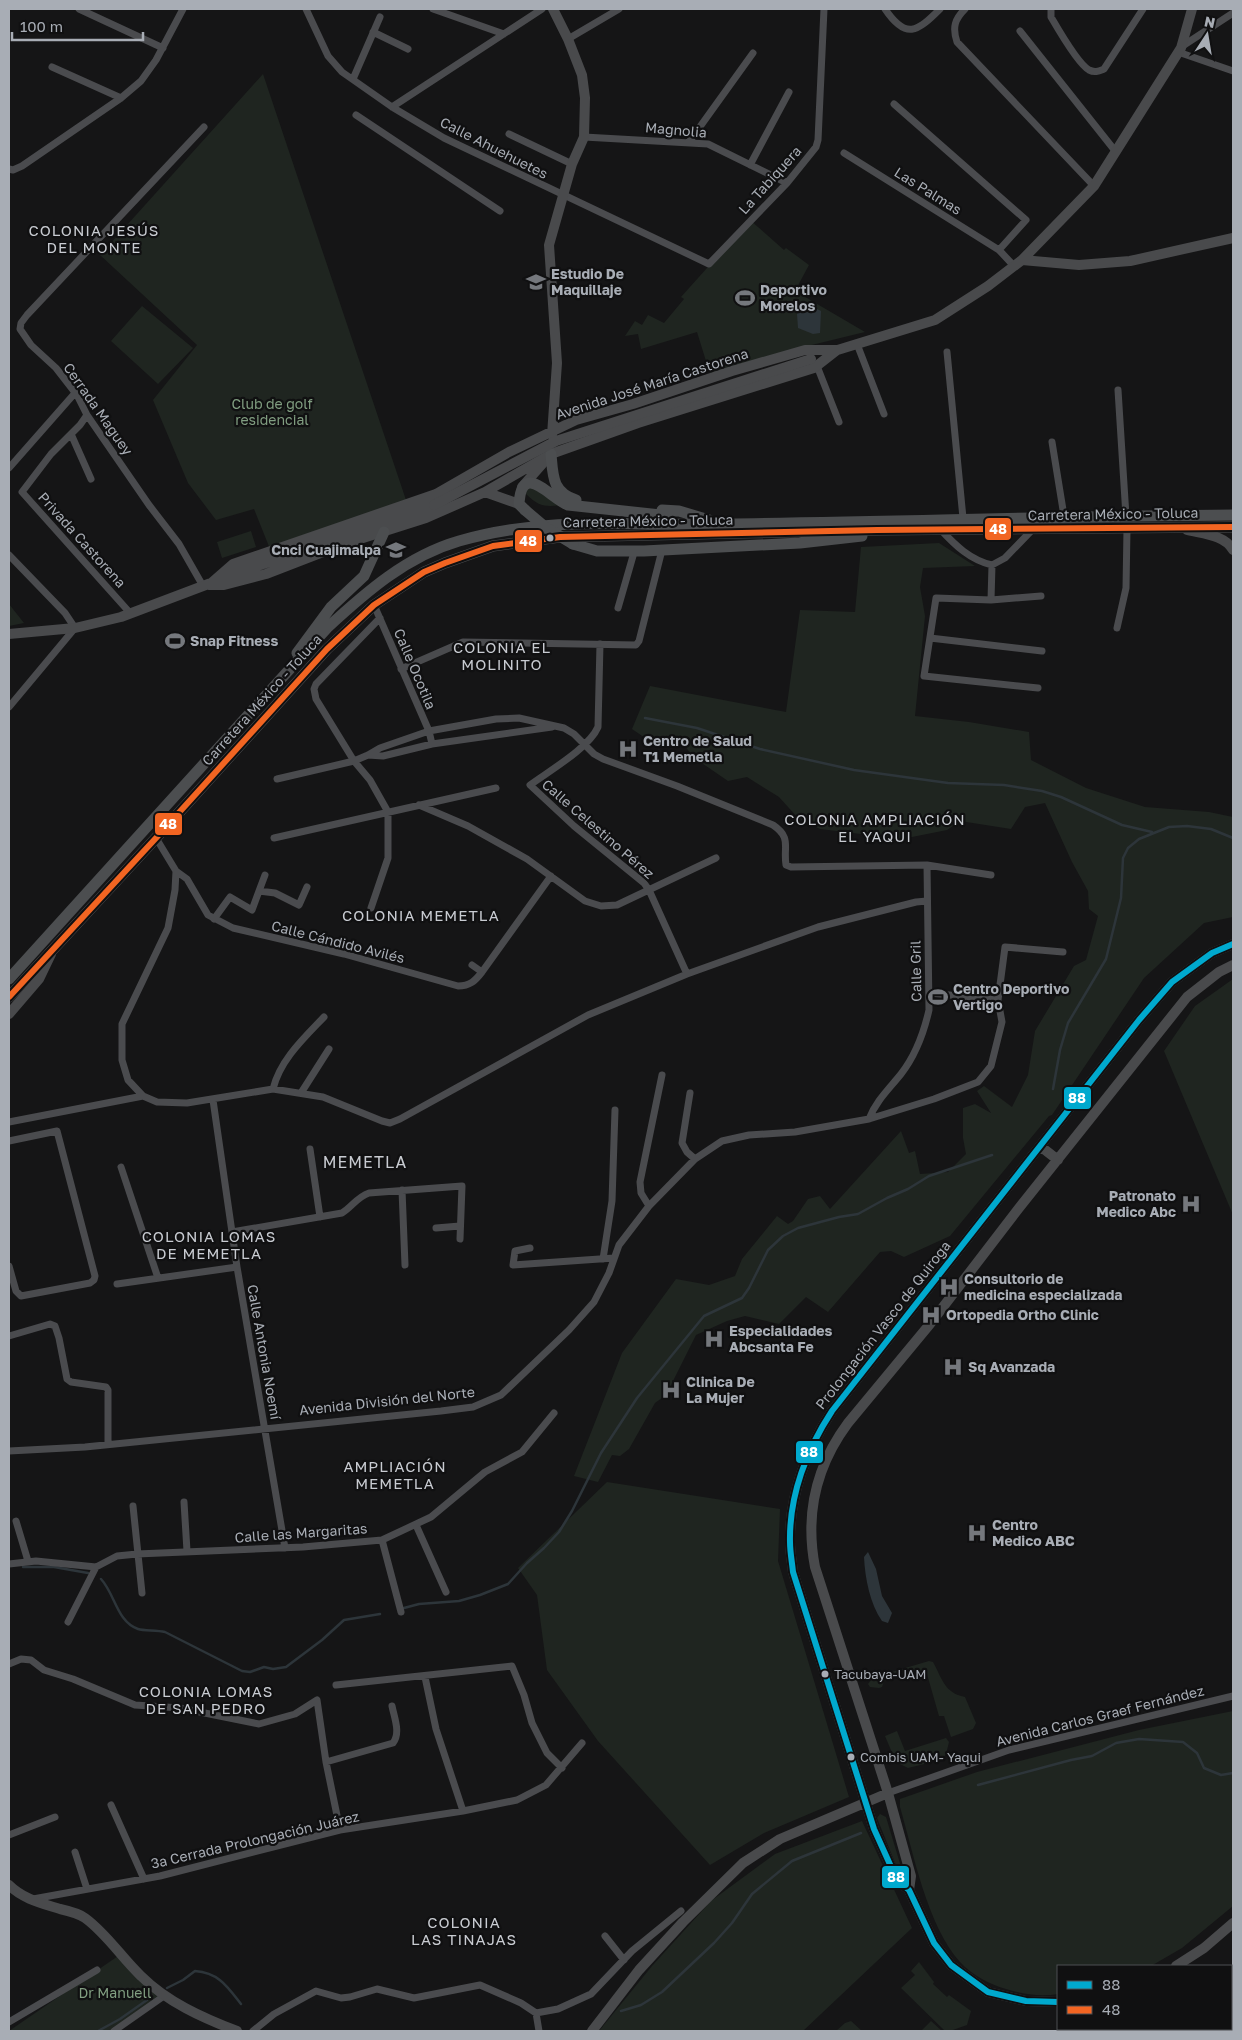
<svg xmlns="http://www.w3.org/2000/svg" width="1242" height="2040" font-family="'Golos Text',sans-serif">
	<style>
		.green { fill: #1f2520 }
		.water { fill: #2d353a }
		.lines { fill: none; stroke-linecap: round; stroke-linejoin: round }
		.stream { stroke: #2d353a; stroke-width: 2.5 }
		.street { stroke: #4a4b4e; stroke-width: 7 }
		.secondary { stroke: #494a4c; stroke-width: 10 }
		.primary { stroke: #4c4e50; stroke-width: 11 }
		.secondary-bridge { stroke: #494a4c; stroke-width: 10 }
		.primary-bridge { stroke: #4c4e50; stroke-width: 11 }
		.bus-1-casing { stroke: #101011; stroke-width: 10 }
		.bus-2-casing { stroke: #101011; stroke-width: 10 }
		.bus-1 { stroke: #00a9ce; stroke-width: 6 }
		.bus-2 { stroke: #f26522; stroke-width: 6 }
		.bus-dot { fill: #a8adb5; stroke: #101011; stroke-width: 2 }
		.labels { text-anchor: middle; stroke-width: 4.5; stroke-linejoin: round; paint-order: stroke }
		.bus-label { font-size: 13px; fill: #a8adb5; stroke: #101011; text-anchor: start }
		.street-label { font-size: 14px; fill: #a8adb5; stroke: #101011 }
		.poi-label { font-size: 14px; font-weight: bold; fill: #a8adb5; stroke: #101011; text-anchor: start }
		.park-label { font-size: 14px; fill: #819e81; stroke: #101011 }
		.neighbourhood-label { font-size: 15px; letter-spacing: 1px; fill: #c8cbd1; stroke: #101011 }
		.quarter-label { font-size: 16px; letter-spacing: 1px; fill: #c8cbd1; stroke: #101011 }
		.line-badge { stroke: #101011; stroke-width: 2 }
		.badge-label { font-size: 14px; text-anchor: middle; font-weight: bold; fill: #fff }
	</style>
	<rect width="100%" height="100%" fill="#151516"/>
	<!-- green -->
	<path class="green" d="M263,74l143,426 -136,49 -16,-40 -38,11 -28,-37 -35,-83 44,-55 -97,-90z
		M750,220l34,30 2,-2 23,17 -14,26 70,41 -78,19 -77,23 -13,-42 -56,17 -3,-15 -13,2 10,-15 7,4 6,-10 16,8 20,-24 -3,-2z
		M142,306l51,42 -35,36 -47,-43z
		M532,482l35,23c-20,1 -26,4 -41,-11l1,-6z
		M251,531l5,16 -34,11 -5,-16z
		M939,543l36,23 -52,2 -3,19 5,29 -10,100 54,6 60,10 2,28 55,28 59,19 64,5 24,5v100l-29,6 -60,55 -92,137 -3,1 -99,120 -46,21 -13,-6 -11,1 -52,60 -22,-15 -27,27 -34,-8 -18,5 -31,14 -30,60 -11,8 -26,46 -9,7 -8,-1 -14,27 -24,-6 48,-123 54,-74 33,6 26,-9 7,-17 35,-43 11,8 5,-3 15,-22 12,-3 10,13 71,-78 8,22 6,-2 5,23 28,-2 18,-18 -3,-16v-30l12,-4 16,9 -14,-22 7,-5 28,21 16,-32 7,-44 39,-65 12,-6 12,-44 -9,-7 -1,-18 -16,-29 -27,-59 -20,4 -14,22 -51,-8 -13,9 -45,9 -82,-10 -22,-11 -19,-21 -32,-20 -19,4 -35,-24 -8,-11 -11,-4 -7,4 -16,-4 -19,-13 18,-43 136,26 14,-102 55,2 6,-65z
		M9,604l15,19 -15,3z
		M1233,979v236l-69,-164 31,-45z
		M607,1482l173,27 -2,52 71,236 -85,36 -54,32 -112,-124 -51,-71 -10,-75 -19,-27z
		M929,1661l4,1c9,16 11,31 32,35l11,26 -3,6 -22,8 -7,-21h-5l-12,-42 -13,-3 -30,10 -2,6 -3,1 -9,-1 -2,-3 3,-4 7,-4z
		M1233,1711v195l-51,42 -31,18h-93v28c-18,3 -35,0 -52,-5 -17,-5 -34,-14 -46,-27 -33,-37 -46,-107 -60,-155v-8l77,-27 162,-42z
		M897,1731l8,20 41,-13 3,4 -3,12 -5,6 -33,8 -12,-6 -11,-26z
		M880,1814l6,3 19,63h-3l-25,-62z
		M862,1821l50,107 -109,103h-204l53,-65 59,-65 64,-47z
		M121,1954l43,42 -53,35h-102z
		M919,1962l15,20 -1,2 14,13 2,-2 22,16 -4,14 -17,6h-5l-44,-43 14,-13 -4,-4z
		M851,2021l11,10h-26l9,-8z
		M931,2021l11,10h-22h1z"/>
	<!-- water -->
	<path class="water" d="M813,307l8,4 -1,22 -7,1 -15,-6 -1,-14 2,-2z
		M868,1552l8,17 6,27 10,17 -4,10 -6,-2c-12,-17 -17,-43 -18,-64z"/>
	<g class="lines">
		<!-- stream -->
		<path class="stream" d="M645,718l52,10 63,21 94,21 94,13 56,2 38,6 19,6 61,28 30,7
			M1053,1089l7,-39 8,-27 38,-64 15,-61 2,-40 5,-10 11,-9 30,-12 18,-1 24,3 22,9
			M23,1567h31l34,6
			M101,1579c14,15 16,43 37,50 6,2 18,1 27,3l77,39 8,1 14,-5 9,2 13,-2 36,-27 22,-20 36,-6
			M404,1608l15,-4 40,-3 21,-6 28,-11 19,-21 17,-15 15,-16 13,-21 29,-58 36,-55 67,-82 38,-18 7,-10 19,-38 15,-14 15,-8 41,-11 19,-3 29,-16 21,-9 21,-13 63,-21
			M978,1785l93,-25 21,-4 24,-13 23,-4 44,3 14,11 7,15 17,7 12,-2
			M167,1988l16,-8 12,-9c24,2 32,15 46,33
			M621,2011l20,-6 21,-13 52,-49 18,-20 20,-29 40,-33 69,-28
			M98,2031l22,-12 27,-19"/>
		<!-- street -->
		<path class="street" d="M79,9l84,39
			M306,9l22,47 14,16 50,35 52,31 265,126 78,-81 29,-36 2,-7 6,-131
			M433,9l71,25
			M885,9c21,31 32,23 55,0
			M965,9c-10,10 -13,18 -8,33l137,144
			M1051,9v8c7,12 27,47 38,53 6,3 10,1 15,-1l39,-60
			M1020,31l96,121
			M373,32l35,17
			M568,39l51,-30
			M1181,47l52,-34
			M1178,52l55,19
			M52,67l69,31
			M353,79l27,-62
			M894,104l132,116 -27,30
			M392,107l150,-98
			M356,115l144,96
			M509,134l63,30
			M584,137l124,7 79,39
			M689,142l64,-89
			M844,153l155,97 15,16
			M750,165l39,-73
			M9,169l4,1 9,-4 99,-68 20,-17 15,-21 27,-51
			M857,344l27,70
			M947,352l16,166
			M817,366l22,56
			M1118,390l8,126
			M87,415l-7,10 -29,29 -29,38 109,122
			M71,434l20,45
			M1052,442l12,74
			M9,468l66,-75
			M941,530c14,15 29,30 51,35l13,-7 28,-29
			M9,555l56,58 10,15 -66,79
			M203,586l-24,-42 -30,-39 -62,-90 -10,-20 -21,-27 -25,-23 -11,-16 1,-6 6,-8 177,-188
			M991,600l1,-35
			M374,605l55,126 3,13
			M618,608l15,-52
			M1117,628l9,-40 1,-59
			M930,638l112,13
			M600,644l-2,83c-9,21 -49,44 -68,58l44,41 70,57 5,7 38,84
			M401,669l62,-27 173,3 3,-4 22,-87
			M1038,688l-114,-12 12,-78 55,2 50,-4
			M368,755l15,1 49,-12 120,-17
			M277,779l77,-18 14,-6 12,-7 49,-17 67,-12 23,-1 45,10 10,6 20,20 9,5 74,27 96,39c19,13 10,21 13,40l5,2 136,-2 64,10
			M419,805l49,21 59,33 58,42 16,5 16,-1 99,-47
			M156,838l20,33 -1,19 -7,38 -46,96v36l6,20 15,16 14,6 30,1 86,-14 50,8 59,24 8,2 10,-4 188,-104 99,-41 131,-47 98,-25 11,-1
			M274,838l222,-50
			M176,871l11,8 21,36 25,13 111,26 114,32c12,0 17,-5 24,-14l69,-96
			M259,891l6,-16
			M371,908l17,-50v-46l-18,-32 -16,-19 -38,-62 -2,-10 2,-5 64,-66
			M214,919l16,-22 22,13 7,-19 16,2 24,12 8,-18
			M472,965l10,7
			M930,993l68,7
			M273,1089c7,-29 31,-51 51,-72
			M301,1093l28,-44
			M690,1093l-8,50 5,9 8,7
			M213,1100l24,167 48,281
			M869,1119c7,-18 20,-30 32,-45 14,-18 23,-42 28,-64l-2,-145
			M9,1122l134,-26
			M9,1141l48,-10 38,145 -1,4 -4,3 -69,13 -5,-5 -7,-25
			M310,1149l10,68
			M121,1167l37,111
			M402,1190l3,75
			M649,1206l-8,-13 -1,-11 22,-107
			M436,1228l24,-2
			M232,1232l110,-19c10,-6 15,-16 27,-20l93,-7 -2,53
			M530,1248l-15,3 -2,14 101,-7
			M603,1259l9,-58 3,-91
			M117,1284l120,-17
			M9,1336l41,-12 5,2 4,12 8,41 4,3 35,5 2,3v54
			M9,1451l76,-4 356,-36 32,-4 28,-12 68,-65 25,-28 15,-29 10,-28 30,-39 46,-47 27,-18 27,-6 46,-3 74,-13 65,-20 44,-17 13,-16 11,-44 -4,-22 7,-53 58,5
			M184,1502l3,49
			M133,1506l9,87
			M16,1521l12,40
			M416,1525l30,67
			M382,1540l19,72
			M9,1564l27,-3 60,6 21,-11 20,-2 166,-7 79,-7 49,-23 54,-45 37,-20 32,-39
			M68,1622l28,-55
			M9,1664l12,-5 10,1 13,10 29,9 62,26 45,3 79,16 36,-10 22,-14 9,62 14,68
			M425,1677l11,52 27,82
			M336,1685l176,-19 12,29 8,28 15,30 15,15
			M326,1762l67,-19c8,-10 1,-26 -1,-37
			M888,1793l121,-43 224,-54
			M111,1805l33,74
			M9,1835l46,-18
			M75,1852l12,37
			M33,1899l127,-23 180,-46 123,-19 54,-11 29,-15 36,-42
			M605,1936l19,24
			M536,2013l3,18
			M9,2022l88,-52
			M114,2031l50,-35
			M253,2031l21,-17 42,-23 25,7 9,-1 27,-8 37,9 66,-13 41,18 15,10 22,-4 33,-15 41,-43 49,-40"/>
		<!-- secondary -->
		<path class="secondary" d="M1022,260l57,5 51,-4 103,-23
			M831,352l104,-32 53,-34 34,-26 72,-74 87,-138 11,-39
			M552,435l5,-72 -8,-118 23,-81 12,-27 1,-39 -3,-23 -14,-36 -15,-30
			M522,487l22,-25
			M485,492l34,12
			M1187,530c16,4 38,5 46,20
			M209,585l24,-21 203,-70 73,-42 67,-32 57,-16 99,-33 73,-21h32
			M209,585h15l42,-11 75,-29 85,-27 59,-26 66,-38 87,-31 176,-55 23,-18
			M9,634l66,-6 46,-11 119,-45 194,-67
			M9,1014l30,-35 12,-25
			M1040,1146l18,14
			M9,1885c14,14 32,18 51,24 9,2 18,4 25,9 22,16 36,39 56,58 26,26 62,42 96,55
			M909,1890l2,-14 -23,-83 -73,-226c-10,-52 1,-101 33,-144l82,-99 89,-116 168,-211 32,-25 14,-7
			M1176,1966l28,-18 29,-25
			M1058,2002l-32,-1 -38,-9 -37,-27 -17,-22 -25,-53 -12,-10 -23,-51 -81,-257c-1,-10 -3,-20 -3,-30 -1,-47 17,-93 42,-131l307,-391 33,-38 40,-29 21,-9
			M592,2031l47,-61 44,-48 60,-59 37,-24 108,-46"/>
		<!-- primary -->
		<path class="primary" d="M551,454c2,22 1,38 25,46
			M525,510l-6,-6c3,-44 31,-6 49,1l102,11
			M662,510l17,1 30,9
			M573,544l24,7h47l156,-8 62,-7
			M297,653l34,-46 33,-31 20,-44
			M9,979l318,-351c39,-36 80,-72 132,-87 90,-26 176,-15 267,-17 169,-2 338,-8 507,-9
			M9,997l147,-159 171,-189 47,-44 50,-33 21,-9 48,-17 67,-9 317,-7 356,-3"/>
		<!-- secondary-bridge -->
		<path class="secondary-bridge" d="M434,505l122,-64 255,-82"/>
		<!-- primary-bridge -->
		<path class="primary-bridge" d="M525,510l20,17 28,17"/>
		<defs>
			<path id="bus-1" d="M1058,2002l-32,-1 -38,-9 -37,-27 -17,-22 -25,-53 -12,-10 -23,-51 -81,-257c-1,-10 -3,-20 -3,-30 -1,-47 17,-93 42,-131l307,-391 33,-38 40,-29 21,-9"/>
			<path id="bus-2" d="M9,997l147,-159 171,-189 47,-44 50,-33 21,-9 48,-17 67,-9 317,-7 356,-3"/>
		</defs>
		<!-- bus-1 casing -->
		<use href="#bus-1" class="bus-1-casing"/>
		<!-- bus-2 casing -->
		<use href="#bus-2" class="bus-2-casing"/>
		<!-- bus-1 -->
		<use href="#bus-1" class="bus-1"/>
		<!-- bus-2 -->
		<use href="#bus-2" class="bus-2"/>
	</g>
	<!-- icons -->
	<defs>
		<symbol id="university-bare" viewBox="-9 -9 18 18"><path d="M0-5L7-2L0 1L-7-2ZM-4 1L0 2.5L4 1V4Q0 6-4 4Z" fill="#75787d" stroke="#101011" stroke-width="2.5" paint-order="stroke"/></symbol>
		<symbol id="stadium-bare" viewBox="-9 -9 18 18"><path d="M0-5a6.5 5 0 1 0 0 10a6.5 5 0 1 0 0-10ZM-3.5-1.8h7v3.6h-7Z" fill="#75787d" stroke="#101011" stroke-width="2.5" paint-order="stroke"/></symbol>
		<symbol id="hospital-bare" viewBox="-9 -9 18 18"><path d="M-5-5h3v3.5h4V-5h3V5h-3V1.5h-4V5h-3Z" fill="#75787d" stroke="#101011" stroke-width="2.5" paint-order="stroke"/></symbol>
	</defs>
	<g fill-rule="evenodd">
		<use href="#university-bare" x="522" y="268" width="28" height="28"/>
		<use href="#stadium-bare" x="731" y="284" width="28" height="28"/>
		<use href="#university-bare" x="382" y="536" width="28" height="28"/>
		<use href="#stadium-bare" x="161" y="627" width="28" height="28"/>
		<use href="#hospital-bare" x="614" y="735" width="28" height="28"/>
		<use href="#stadium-bare" x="924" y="983" width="28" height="28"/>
		<use href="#hospital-bare" x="1177" y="1190" width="28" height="28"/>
		<use href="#hospital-bare" x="935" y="1273" width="28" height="28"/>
		<use href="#hospital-bare" x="917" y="1301" width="28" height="28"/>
		<use href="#hospital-bare" x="700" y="1325" width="28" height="28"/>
		<use href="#hospital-bare" x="939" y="1353" width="28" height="28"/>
		<use href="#hospital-bare" x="657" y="1376" width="28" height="28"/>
		<use href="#hospital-bare" x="963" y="1519" width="28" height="28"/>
	</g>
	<!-- markers -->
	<g class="bus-dot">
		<circle cx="550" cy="538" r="4.5"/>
		<circle cx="825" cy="1674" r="4.5"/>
		<circle cx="851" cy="1757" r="4.5"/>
	</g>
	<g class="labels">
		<!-- bus labels -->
		<g class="bus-label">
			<text x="834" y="1679">Tacubaya-UAM</text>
			<text x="860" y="1762">Combis UAM- Yaqui</text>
		</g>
		<!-- street labels -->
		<g class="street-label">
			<text transform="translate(676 130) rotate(5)" y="5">Magnolia</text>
			<text transform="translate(494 148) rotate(27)" y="5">Calle Ahuehuetes</text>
			<text transform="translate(770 180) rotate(-48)" y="5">La Tabiquera</text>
			<text transform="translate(928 191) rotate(32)" y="5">Las Palmas</text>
			<text transform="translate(652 384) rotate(-18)" y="5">Avenida José María Castorena</text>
			<text transform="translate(98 409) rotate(55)" y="5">Cerrada Maguey</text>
			<text transform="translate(1113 514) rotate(-1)" y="5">Carretera México - Toluca</text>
			<text transform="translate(648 521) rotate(-1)" y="5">Carretera México - Toluca</text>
			<text transform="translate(82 540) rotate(48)" y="5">Privada Castorena</text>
			<text transform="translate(415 669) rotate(67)" y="5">Calle Ocotila</text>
			<text transform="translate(262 700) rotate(-48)" y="5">Carretera México - Toluca</text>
			<text transform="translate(598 829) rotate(41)" y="5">Calle Celestino Pérez</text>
			<text transform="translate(338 942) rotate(14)" y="5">Calle Cándido Avilés</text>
			<text transform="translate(916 971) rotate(-91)" y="5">Calle Gril</text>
			<text transform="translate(883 1325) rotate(-52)" y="5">Prolongación Vasco de Quiroga</text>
			<text transform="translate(264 1352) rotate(80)" y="5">Calle Antonia Noemí</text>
			<text transform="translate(387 1401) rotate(-6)" y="5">Avenida División del Norte</text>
			<text transform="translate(301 1533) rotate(-4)" y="5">Calle las Margaritas</text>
			<text transform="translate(1100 1716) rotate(-14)" y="5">Avenida Carlos Graef Fernández</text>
			<text transform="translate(255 1840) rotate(-13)" y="5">3a Cerrada Prolongación Juárez</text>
		</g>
		<!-- poi labels -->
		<g class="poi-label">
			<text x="551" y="279">Estudio De<tspan x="551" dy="16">Maquillaje</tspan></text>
			<text x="760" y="295">Deportivo<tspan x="760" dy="16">Morelos</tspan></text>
			<text x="381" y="555" text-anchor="end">Cnci Cuajimalpa</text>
			<text x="190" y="646">Snap Fitness</text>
			<text x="643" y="746">Centro de Salud<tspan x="643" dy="16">T1 Memetla</tspan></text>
			<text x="953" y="994">Centro Deportivo<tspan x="953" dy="16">Vertigo</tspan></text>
			<text x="1176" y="1201" text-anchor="end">Patronato<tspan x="1176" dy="16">Medico Abc</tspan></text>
			<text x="964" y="1284">Consultorio de<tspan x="964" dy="16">medicina especializada</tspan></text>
			<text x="946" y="1320">Ortopedia Ortho Clinic</text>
			<text x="729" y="1336">Especialidades<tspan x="729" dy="16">Abcsanta Fe</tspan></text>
			<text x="968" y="1372">Sq Avanzada</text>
			<text x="686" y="1387">Clinica De<tspan x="686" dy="16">La Mujer</tspan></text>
			<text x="992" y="1530">Centro<tspan x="992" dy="16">Medico ABC</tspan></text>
		</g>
		<!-- park labels -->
		<g class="park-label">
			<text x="272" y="409">Club de golf<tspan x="272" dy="16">residencial</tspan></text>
			<text x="115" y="1998">Dr Manuell</text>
		</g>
		<!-- neighbourhood labels -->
		<g class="neighbourhood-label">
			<text x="94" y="236">COLONIA JESÚS<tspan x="94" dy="17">DEL MONTE</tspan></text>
			<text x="502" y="653">COLONIA EL<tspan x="502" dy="17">MOLINITO</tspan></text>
			<text x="875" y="825">COLONIA AMPLIACIÓN<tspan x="875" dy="17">EL YAQUI</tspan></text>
			<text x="421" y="921">COLONIA MEMETLA</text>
			<text x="209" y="1242">COLONIA LOMAS<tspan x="209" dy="17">DE MEMETLA</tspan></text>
			<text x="395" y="1472">AMPLIACIÓN<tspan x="395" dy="17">MEMETLA</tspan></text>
			<text x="206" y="1697">COLONIA LOMAS<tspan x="206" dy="17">DE SAN PEDRO</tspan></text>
			<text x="464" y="1928">COLONIA<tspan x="464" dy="17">LAS TINAJAS</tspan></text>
		</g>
		<!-- quarter labels -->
		<g class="quarter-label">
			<text x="365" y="1168">MEMETLA</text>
		</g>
	</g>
	<g class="line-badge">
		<rect x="984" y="517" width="28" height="24" rx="5" fill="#f26522"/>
		<rect x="514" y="529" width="29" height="24" rx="5" fill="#f26522"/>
		<rect x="154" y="812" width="29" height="24" rx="5" fill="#f26522"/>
		<rect x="1063" y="1086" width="29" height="24" rx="5" fill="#00a9ce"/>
		<rect x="795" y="1440" width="29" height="24" rx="5" fill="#00a9ce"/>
		<rect x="881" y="1865" width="29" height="24" rx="5" fill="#00a9ce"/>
	</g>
	<g class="badge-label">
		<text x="998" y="534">48</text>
		<text x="528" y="546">48</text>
		<text x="168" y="829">48</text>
		<text x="1077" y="1103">88</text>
		<text x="809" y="1457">88</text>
		<text x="896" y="1882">88</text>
	</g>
	<!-- border -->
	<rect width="1242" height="2040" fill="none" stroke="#a8adb5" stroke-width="20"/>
	<!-- legend -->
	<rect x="1057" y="1965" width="175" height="65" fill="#101011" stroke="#4d4f53"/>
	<rect x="1067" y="1981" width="25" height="8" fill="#00a9ce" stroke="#4d4f53"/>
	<text x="1102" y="1990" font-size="15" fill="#a8adb5">88</text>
	<rect x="1067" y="2006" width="25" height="8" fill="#f26522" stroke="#4d4f53"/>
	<text x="1102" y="2015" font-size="15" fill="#a8adb5">48</text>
	<!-- north arrow -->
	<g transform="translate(1207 35) rotate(12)" stroke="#101011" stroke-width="4" paint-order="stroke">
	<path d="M0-4L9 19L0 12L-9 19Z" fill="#a8adb5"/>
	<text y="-8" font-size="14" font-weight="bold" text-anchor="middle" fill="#a8adb5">N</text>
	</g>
	<!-- scale -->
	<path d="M12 32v8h131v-8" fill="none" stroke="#a8adb5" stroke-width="2.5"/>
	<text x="20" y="32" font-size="15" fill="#a8adb5" stroke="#101011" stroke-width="4" paint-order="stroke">100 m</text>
</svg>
